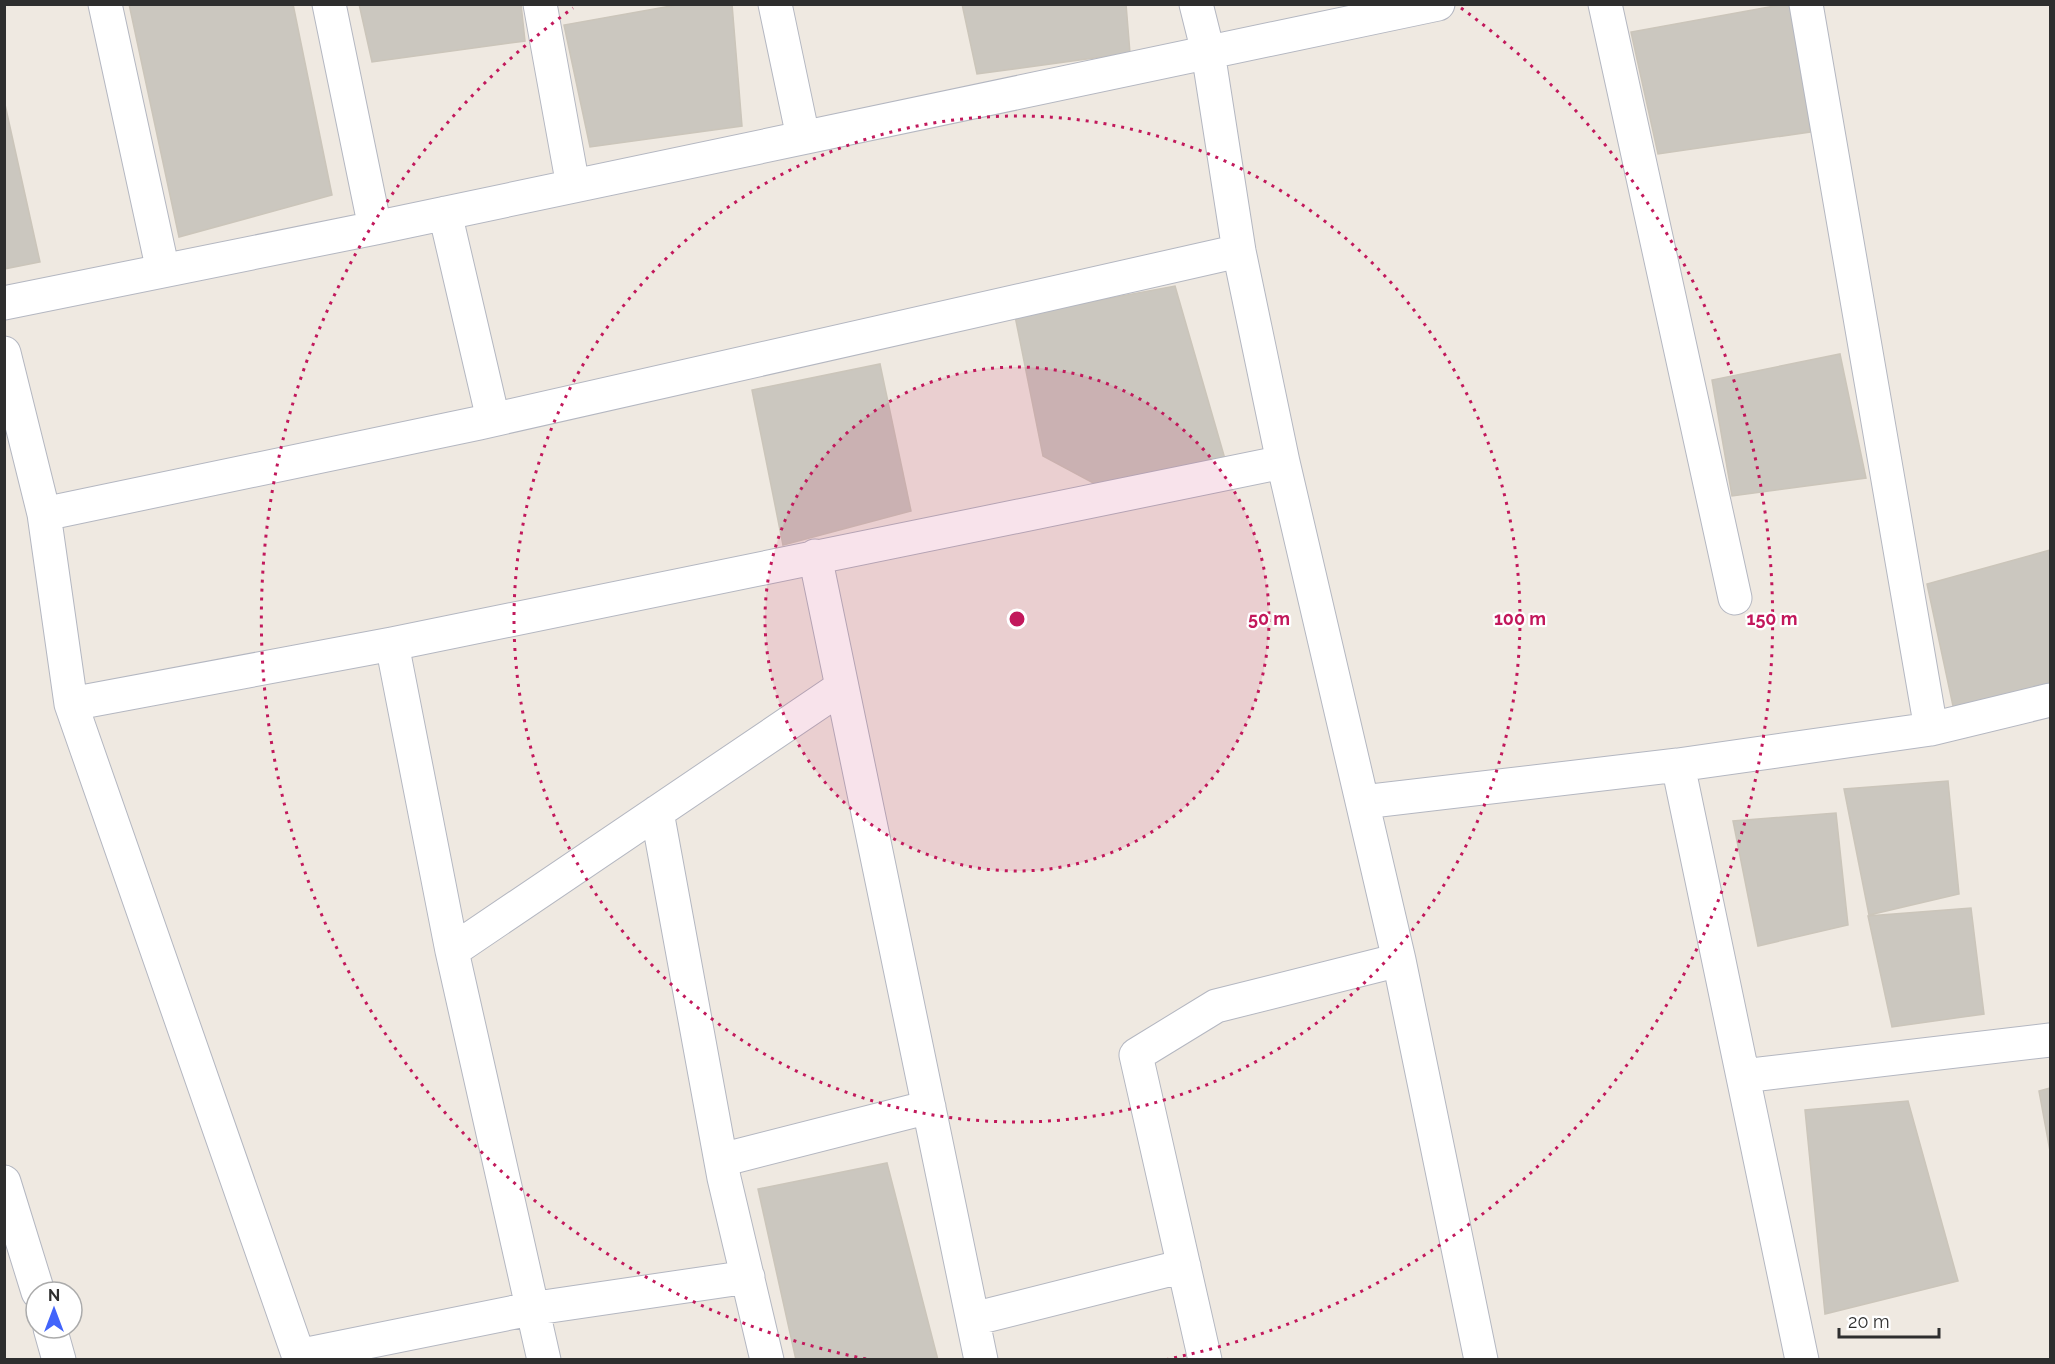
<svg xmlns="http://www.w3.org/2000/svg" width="2055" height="1364" font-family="Raleway,sans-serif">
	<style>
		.building { fill: #cbc7bf; stroke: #cbc5ba; stroke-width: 1.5 }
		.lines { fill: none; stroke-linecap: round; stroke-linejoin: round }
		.minor-casing { stroke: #b4b7c1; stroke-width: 35 }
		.minor { stroke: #fff; stroke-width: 33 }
		.ring { fill: none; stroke: #c2185b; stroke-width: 3; stroke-dasharray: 3 6 }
		.centre { fill: #c2185b; stroke: #fff; stroke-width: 3 }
		.ring-label { font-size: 18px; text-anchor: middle; font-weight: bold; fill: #c2185b; stroke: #fff; stroke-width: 4.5; stroke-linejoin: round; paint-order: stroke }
	</style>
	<rect width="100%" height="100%" fill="#efe9e1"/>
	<!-- building -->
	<path class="building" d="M129,4h164l39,191 -153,42z
		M359,4h162l4,37 -153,21z
		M682,4h50l10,122 -152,21 -26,-122z
		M962,4h164l4,49 -153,21z
		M1785,4h14l11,128 -152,22 -27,-122z
		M4,100l36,162 -36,7z
		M1175,286l52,180 -130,19 -54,-29 -28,-140z
		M1840,354l26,124 -134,18 -20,-116z
		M880,364l31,147 -128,34 -31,-155z
		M2050,550v143l-97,13 -26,-122z
		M1948,781l11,113 -90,21 -25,-126z
		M1836,813l12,112 -90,21 -25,-125z
		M1971,908l13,106 -92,13 -24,-111z
		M2050,1088v63l-11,-60z
		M1908,1101l50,180 -133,33 -20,-204z
		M887,1163l51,197h-142l-38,-171z"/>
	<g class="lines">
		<defs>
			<path id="minor" d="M105,4l58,267
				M329,4l46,224
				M540,4l33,182
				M775,4l28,133
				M1196,4l12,48 31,199 44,211 116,498 82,400
				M1605,4l130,594
				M1806,4l125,725
				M445,213l48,206
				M4,303l371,-75 1063,-224
				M4,353l40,161 27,190 229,656
				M44,514l435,-91 760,-172
				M815,556l166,804
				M392,644l60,307 92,409
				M71,704l321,-60 891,-182
				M1678,765l124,595
				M1363,802l315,-37 253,-36 119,-29
				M657,812l67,366 43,182
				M452,951l390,-264
				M1743,1076l307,-36
				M721,1160l208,-53
				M4,1182l34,110
				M973,1319l211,-53
				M50,1328l9,32
				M298,1356l232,-47 218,-32
				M1205,1360l-69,-305 80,-49 183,-46"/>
		</defs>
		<!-- minor casing -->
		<use href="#minor" class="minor-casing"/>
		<!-- minor -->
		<use href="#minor" class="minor"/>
	</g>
	<!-- distance rings -->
	<circle cx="1017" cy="619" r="252" fill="#c2185b" fill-opacity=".12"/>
	<g class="ring">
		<circle cx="1017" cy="619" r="252"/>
		<circle cx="1017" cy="619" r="503"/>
		<path d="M866 1359A755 755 0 0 1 573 8M1461 8A755 755 0 0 1 1168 1359"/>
	</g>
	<circle cx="1017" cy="619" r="9" class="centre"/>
	<g class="ring-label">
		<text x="1269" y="625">50 m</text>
		<text x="1520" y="625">100 m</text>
		<text x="1772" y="625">150 m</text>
	</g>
	<!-- border -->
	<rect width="2055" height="1364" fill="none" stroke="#2e2e2e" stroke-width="12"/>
	<!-- north arrow -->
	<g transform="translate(54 1310)"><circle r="28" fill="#ffffff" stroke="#ababab" stroke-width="1.5"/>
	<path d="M0-4.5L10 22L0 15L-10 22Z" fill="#4264fb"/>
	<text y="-9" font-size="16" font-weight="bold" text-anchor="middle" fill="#2e2e2e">N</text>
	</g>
	<!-- scale -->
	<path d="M1839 1328v9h100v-9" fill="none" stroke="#2e2e2e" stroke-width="3"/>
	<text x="1848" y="1328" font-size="18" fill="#2e2e2e" stroke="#ffffff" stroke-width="4.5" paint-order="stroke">20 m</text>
</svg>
